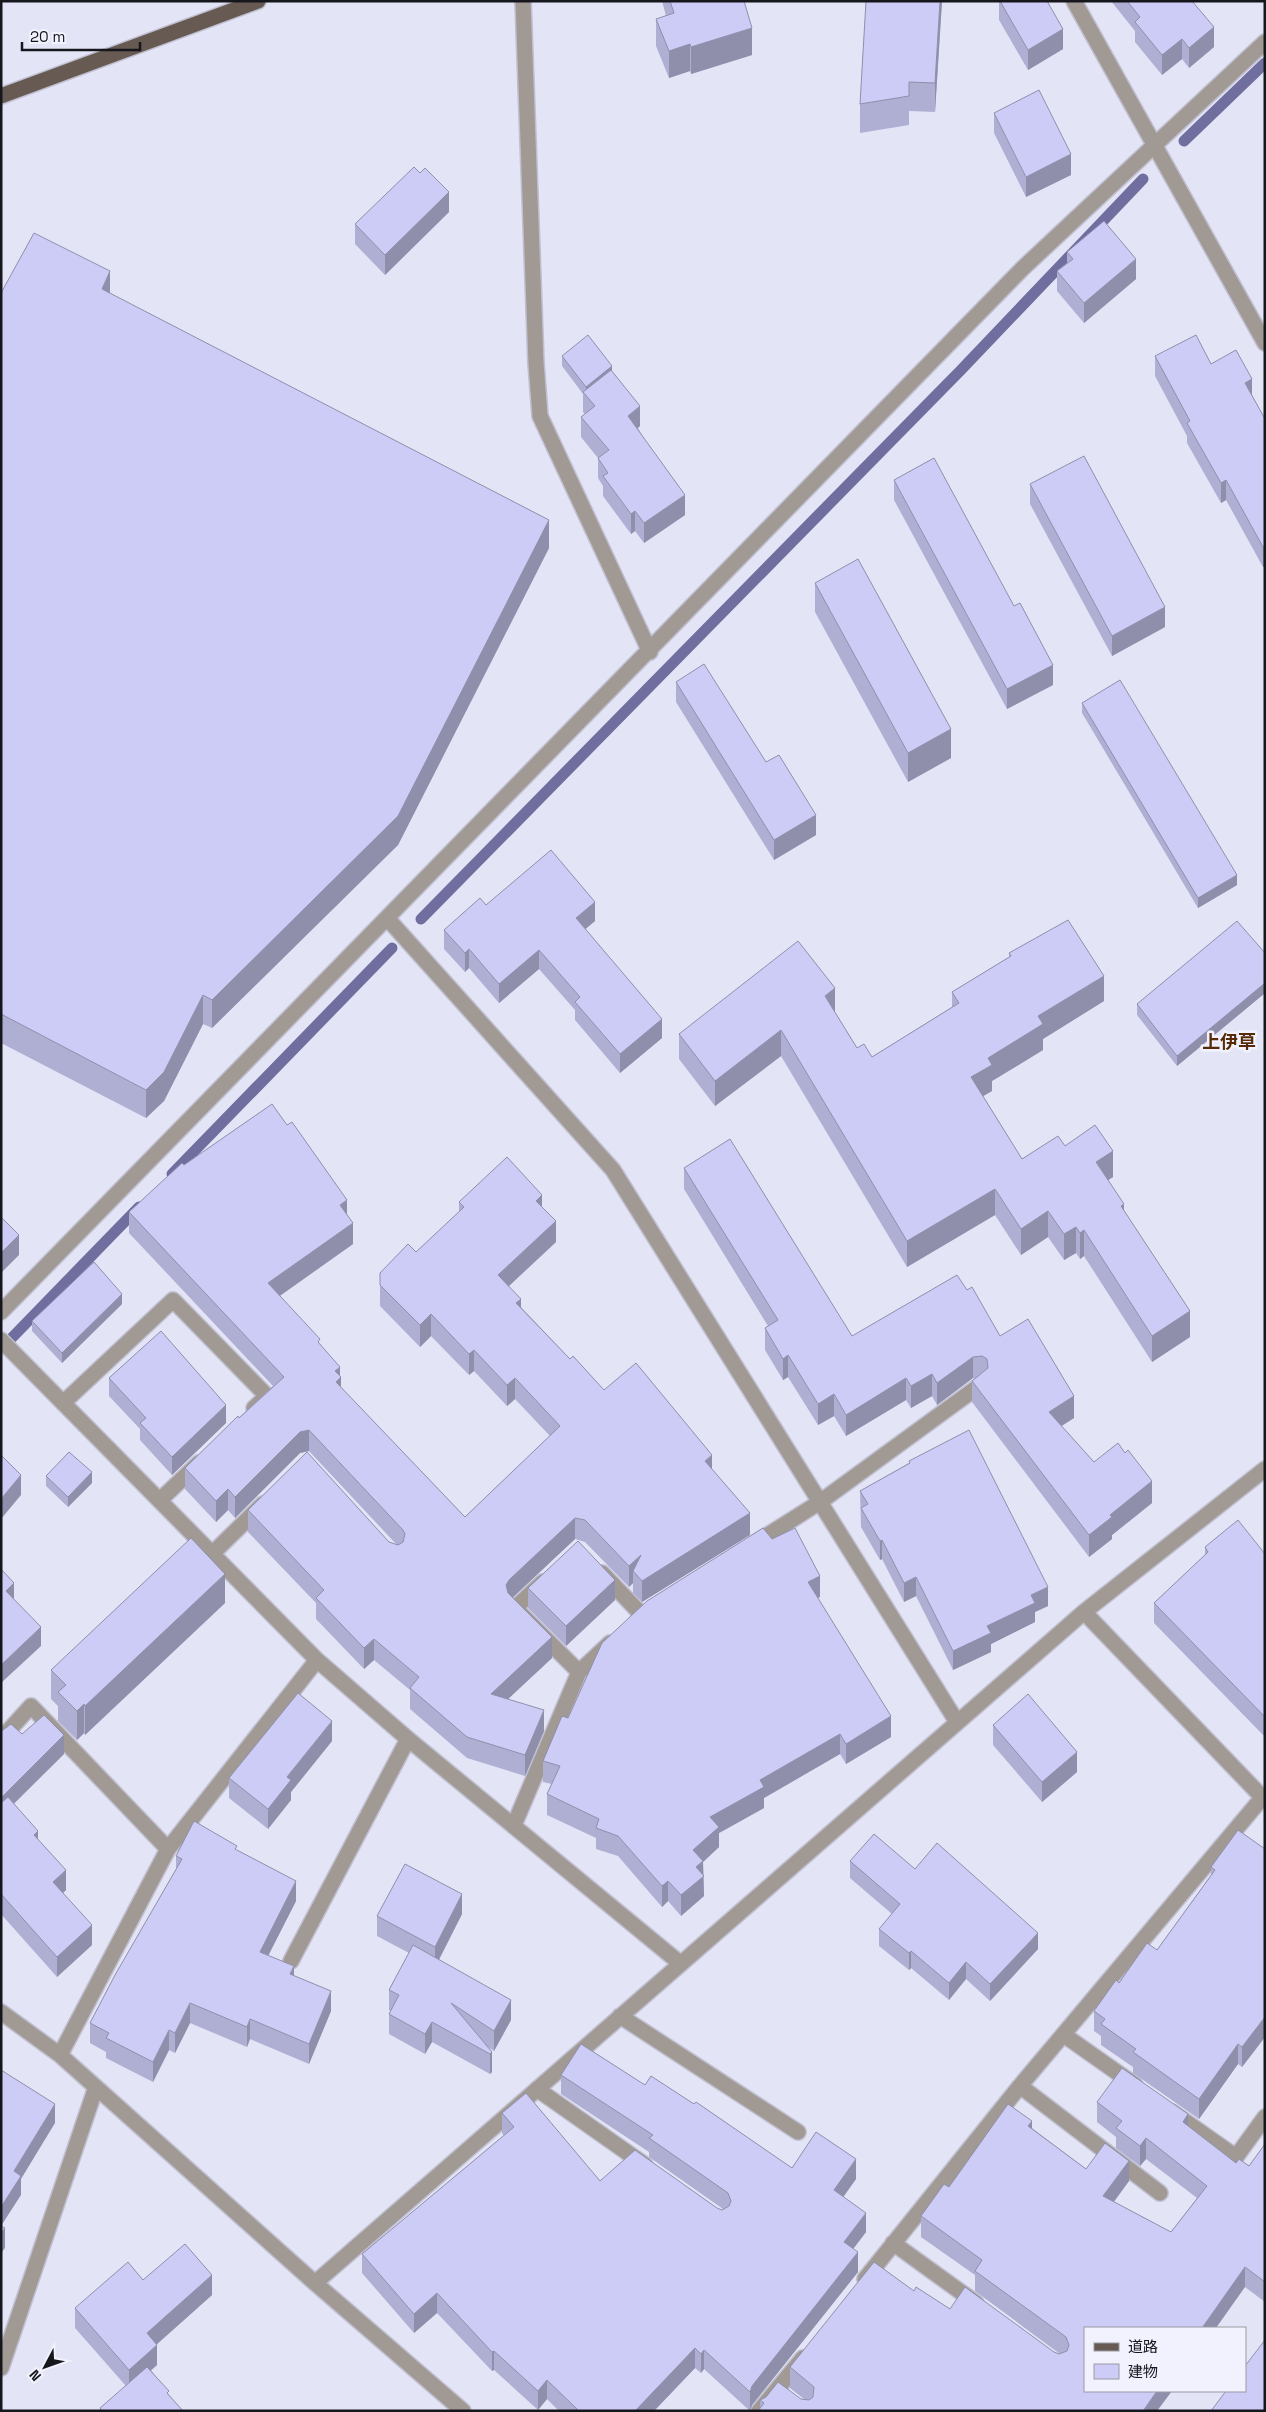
<svg xmlns="http://www.w3.org/2000/svg" width="1266" height="2412" font-family="'Space Grotesk','Noto Sans JP',sans-serif">
	<style>
		.lines { fill: none; stroke-linecap: round; stroke-linejoin: round }
		.stream { stroke: #706e9e; stroke-width: 11 }
		.minor-casing { stroke: #bfbfd0; stroke-width: 18 }
		.major-casing { stroke: #bfbfd0; stroke-width: 18 }
		.minor { stroke: #a19994; stroke-width: 15 }
		.major { stroke: #675a52; stroke-width: 15 }
		.wall { fill: #afafd4 }
		.shaded-wall { fill: #8f8fac }
		.building { fill: #ccccf6; stroke: #8f8fac }
		.labels { text-anchor: middle; stroke-width: 5; stroke-linejoin: round; paint-order: stroke }
		.quarter-label { font-size: 18px; font-weight: bold; fill: #582b08; stroke: #f2f2fe }
	</style>
	<rect width="100%" height="100%" fill="#e4e4f7"/>
	<g class="lines">
		<!-- stream -->
		<path class="stream" d="M1184,141l81,-78
			M421,919l539,-548 183,-192
			M172,1174l220,-226
			M1,1349l138,-142"/>
		<defs>
			<path id="minor" d="M523,1l13,362 4,53 110,236
				M1074,1l191,342
				M387,918l226,252 344,552
				M1,1312l1022,-1044 242,-226
				M1,1340l316,320 91,79 273,225
				M63,1403l110,-103 94,96 -13,12
				M160,1500l39,-37
				M752,1545l68,-43 159,-116
				M212,1554l51,-50
				M602,1573l39,41
				M543,1582l-28,26 64,64
				M1084,1612l181,188
				M1,1739l30,-33 137,143
				M514,1825l65,-153 31,-29
				M291,1961l117,-222
				M1,2012l59,43 255,228 148,128
				M620,2016l178,116
				M1064,2035l71,50
				M60,2055l108,-206 149,-189
				M1020,2086l140,107
				M537,2089l108,76
				M1172,2112l64,45 29,-40
				M893,2243l83,60
				M865,2279l155,-193 242,-288
				M315,2283l769,-671 181,-143
				M1,2368l95,-281
				M759,2411l44,-53"/>
			<path id="major" d="M1,96l257,-95"/>
		</defs>
		<!-- minor casing -->
		<use href="#minor" class="minor-casing"/>
		<!-- major casing -->
		<use href="#major" class="major-casing"/>
		<!-- minor -->
		<use href="#minor" class="minor"/>
		<!-- major -->
		<use href="#major" class="major"/>
	</g>
	<!-- wall -->
	<path class="wall" d="M662,1h82l8,54 -61,19 -1,-3 -21,7 -13,-32v-27l10,-3z
		M942,1l-7,111 -26,-1v14l-49,8v-29z
		M999,1h48l16,48 -35,21 -29,-50z
		M1111,1h81l22,46 -25,21 -7,-9 -20,16 -27,-33v-11z
		M994,113l77,62 -45,22 -32,-64z
		M449,212l-64,63 -30,-31v-20z
		M1067,252l69,27 -52,44 -27,-32v-20l10,-8z
		M1,293h109l439,255 -151,297 -186,183 -9,-4 -39,77 -18,17 -145,-75z
		M562,356l50,15 28,55 -2,2 47,87 -41,28 -9,-12 -4,3 -28,-38v-10l-5,-8v-20l-17,-21v-20l4,-3 -2,-2v-18l-21,-28z
		M1155,356l56,8 41,31 13,24v148h-2l-37,-67 -5,3 -34,-60v-7l-32,-60z
		M894,480l159,205 -46,24 -113,-209z
		M1030,484l135,143 -53,29 -82,-152z
		M815,583l136,175 -43,24 -93,-170z
		M676,682l90,80 50,73 -42,25 -98,-158z
		M1082,703l155,182 -39,23 -116,-195z
		M486,905l109,16 -10,8 77,109 -42,35 -45,-53v-10l-36,-41 -40,34 -30,-35 -4,4 -21,-23v-19z
		M1009,953l95,48 -61,38v11l-51,31v10l-9,5 39,63 43,-13 48,31 -5,3 82,157 -38,25 -68,-106 -4,3 -4,-6 -12,7 -16,-23 -27,18 -26,-40 -88,52 -126,-211 -66,50 -36,-47v-25l156,-22 22,36 15,9 80,-50v-15l57,-35z
		M1265,953v40l-88,73 -40,-51v-11z
		M184,1165l163,49 6,30 -73,52 40,48 20,32 1,12 124,129 85,-81 -35,-37 -8,7 -33,-35 -5,4 -38,-39 -11,11 -40,-41v-33l36,-21 43,-40v-10l83,5 14,35 -47,44 12,21 49,52 34,31 108,79 38,66 -108,67 -9,-9v-10l-4,4 -44,-45 -10,-3 -62,58 39,61 -44,41 36,32 -19,45 -58,-18 -57,-49v-19l-36,-30 -10,9 -48,-50v-16l-68,-71v-22l141,32 8,3 -88,-94 -9,2 -65,65 -7,-8 -12,12 -31,-33v-21l88,-82 -144,-153v-21z
		M684,1168l168,168 115,-46 33,46 74,82 -13,8 33,36 58,41 -40,32v4l-23,18 -117,-155v-21l3,-3h-2l-36,27 -5,-9 -21,12 -5,-8 -60,36 -12,-20 -16,9 -30,-48 -5,3 -18,-30v-22l3,-2 -84,-137z
		M122,1304l-60,59 -30,-32v-10z
		M109,1378l117,45 -54,52 -32,-35v-11l-31,-33z
		M909,1461l139,145 -13,6v10l-44,22v8l-38,18 -37,-74 -12,6 -22,-43 -2,1 -19,-33 -1,-36 49,-28z
		M46,1476l46,7 -24,24 -22,-21z
		M1205,1547l60,7v183l-111,-114v-20l51,-48z
		M528,1588l87,12 -49,46 -38,-38z
		M820,1597l-2,1 73,139 -45,27 -6,-10 -76,44v10l-45,25v14l-16,15 1,34 -23,20 -13,-15 -6,6 -44,-51 -22,-7v-11l-49,-23v-21l5,-10 -9,-2v-21l25,-43z
		M225,1603l-140,132 -1,-2 -7,7 -19,-19v-15l-7,-7v-29z
		M993,1725l84,47 -35,30 -49,-57z
		M1,1729l21,5 42,20 -50,50 24,35 28,51 -3,3 29,52 -35,32 -56,-63z
		M332,1741l-41,51v8l-23,29 -39,-31v-20z
		M1265,1849v188l-23,30 -4,-3 -39,55 -66,-46v-6l-32,-22v-9l-7,-5v-20l25,-28 38,-33 54,-75v-8z
		M237,1850l59,51 -28,54 26,21 37,35 -22,53 -59,-25 -3,8 -57,-24 -15,30 -6,-3 -16,32 -47,-24v-6l-16,-9v-20l86,-154v-13z
		M850,1861l65,8 123,80 -48,52 -24,-22 -17,21 -38,-32 -2,2 -30,-24v-17l13,-15 -42,-36z
		M462,1914l-23,46 72,60 -17,31 -6,-4 4,5v20l-2,2 -58,-32 -7,12 -36,-20v-20l2,-3 -2,-1v-20l20,-37 -32,-17v-20z
		M561,2075l84,10 147,83 64,11 -13,18 23,35 -13,17 5,23 -106,133 -2,6 -46,-42 -3,4 -6,-5 -41,43h-95l-12,-12 -9,11 -44,-40 -2,1 -55,-58 -23,20 -52,-60v-19l142,-118 -2,-3v-20l98,68 122,29 1,-1 -74,-52v-5l-88,-58z
		M1097,2102l91,24 48,37 13,3 16,-22v158l-20,-15 -160,104 -325,17v-8l44,-1 -14,-11v-21l124,-76 36,18 104,43 6,2 -85,-63v-16l-54,-38v-21l28,-29 83,-59 54,41 43,12 -15,21 57,30 26,-34 -51,-39 -6,7 -24,-18v-11l-19,-15z
		M143,2280l69,15 -55,49v21l-6,5 18,25 14,16h-83v-3l26,-22 -51,-58v-20z"/>
	<!-- shaded-wall -->
	<path class="shaded-wall" d="M940,1h2l-7,111v-29z
		M1214,27v20l-25,21v-20z
		M752,28v27l-61,19v-27z
		M1063,29v20l-35,21v-20z
		M1182,39v20l-20,16v-20z
		M690,44v27l-21,7v-27z
		M1071,154v21l-45,22v-20z
		M449,192v20l-64,63v-20z
		M1136,259v20l-52,44v-20z
		M110,271v28l-8,-10z
		M612,366v10l-26,19v-8z
		M1252,379v20l-7,-16z
		M640,406v20l-12,10v-20z
		M1226,480v20l-5,3v-20z
		M685,495v20l-41,28v-20z
		M635,511v20l-4,3v-20z
		M549,520v28l-151,297 -186,183v-28z
		M1263,547h2v20h-2z
		M1165,607v20l-53,29v-20z
		M1053,665v20l-46,24v-20z
		M951,729v29l-43,24v-29z
		M816,815v20l-42,25v-20z
		M1237,875v10l-39,23v-10z
		M595,902v19l-19,16v-19z
		M469,949v19l-4,4v-19z
		M539,950v19l-40,34v-19z
		M1104,976v25l-61,38v11l-51,31v10l-21,12v-26l17,-19 50,-42z
		M1265,983v10l-88,73v-10z
		M835,988v26l-10,-18z
		M203,995v29l-39,77 -18,17v-28z
		M662,1019v19l-42,35v-19z
		M781,1030v26l-66,50v-25z
		M1113,1151v26l-17,11v-26z
		M995,1189v26l-88,52v-26z
		M542,1195v22l-6,-16z
		M347,1200v21l-7,-16z
		M1124,1204v26l-3,-24z
		M1048,1211v26l-27,18v-26z
		M556,1221v21l-58,54v-21z
		M353,1223v21l-85,60v-21z
		M1076,1227v26l-12,7v-26z
		M1084,1230v26l-4,3v-26z
		M19,1235v20l-18,18v-20z
		M122,1294v10l-60,59v-10z
		M521,1299v21l-5,-17z
		M1190,1311v26l-38,25v-26z
		M431,1314v22l-11,11v-22z
		M474,1350v21l-5,4v-21z
		M788,1355v22l-5,3v-21z
		M973,1357v21l-36,27v-22z
		M340,1367v11l1,-1v21l-5,5 -1,-32z
		M932,1374v22l-21,12v-22z
		M515,1378v21l-8,7v-21z
		M906,1378v22l-60,36v-21z
		M834,1394v22l-16,9v-21z
		M1074,1396v22l-25,16v-22z
		M226,1405v18l-54,52v-18z
		M309,1430v21l-9,2 -65,65v-21l65,-65z
		M712,1455v22l-7,-16z
		M92,1472v11l-24,24v-10z
		M21,1475v20l-20,24v-20z
		M1152,1481v22l-40,32v4l-23,18v-22l21,-20z
		M228,1489v21l-12,12v-21z
		M750,1513v22l-108,67v-21z
		M575,1518v21l-66,62 -3,-16 3,-5z
		M882,1540v19l-2,1v-19z
		M641,1555l-8,16v12l-4,4v-21z
		M225,1574v29l-140,132v-29z
		M820,1576v21l-12,6v-21z
		M916,1577v19l-12,6v-19z
		M615,1580v20l-49,46v-20z
		M14,1583v18l-8,-10z
		M1048,1587v19l-13,6v10l-44,22v8l-38,18v-19l78,-56z
		M41,1627v19l-40,37v-18z
		M552,1637v21l-61,57v-21z
		M374,1639v21l-10,9v-21z
		M84,1704v29l-7,7v-29z
		M544,1710v21l-19,45v-21z
		M891,1716v21l-45,27v-20z
		M332,1721v20l-41,51v8l-23,29v-20l19,-32z
		M840,1734v20l-76,44v10l-45,25v14l-16,15 1,34 -23,20v-21l12,-45 17,-33 50,-37z
		M64,1735v19l-63,62v-18z
		M1077,1752v20l-35,30v-20z
		M38,1831v20l-4,-16z
		M66,1870v20l-13,12v-20z
		M296,1881v20l-36,71v-20z
		M668,1881v20l-6,6v-21z
		M462,1894v20l-27,53v-20z
		M92,1925v20l-35,32v-20z
		M1038,1933v16l-48,52v-17z
		M911,1951v17l-2,2v-17z
		M966,1962v17l-17,21v-17z
		M294,1966v20l-4,-12z
		M331,1991v20l-22,53v-20z
		M511,2000v20l-17,31v-20z
		M190,2003v20l-15,30v-20z
		M1265,2017v20l-23,30v-20z
		M250,2019v20l-3,8v-20z
		M432,2022v20l-7,12v-20z
		M169,2030v20l-16,32v-20z
		M1238,2044v20l-39,55v-20z
		M492,2052v20l-2,2v-20z
		M55,2104v19l-34,56v16l-20,31v-19l13,-36z
		M1188,2114v21l-5,-13z
		M1032,2121v21l-4,-16z
		M1146,2138v21l-6,7v-20z
		M856,2159v20l-22,31v-20z
		M1129,2161v20l-26,35v-20z
		M866,2213v19l-22,29v-19z
		M5,2228v20l-4,5v-20z
		M858,2252v20l-106,133 -2,6v-19l2,-6z
		M1245,2267v20l-29,41h-14z
		M212,2275v20l-65,58v-20z
		M437,2293v20l-23,20v-19z
		M157,2345v20l-28,25v-20z
		M695,2348v20l-41,43h-19z
		M704,2350v19l-3,4v-19z
		M494,2351v19l-2,1v-19z
		M547,2380v19l-9,11v-19z
		M1157,2391h15l-15,20h-14z"/>
	<!-- building -->
	<path class="building" d="M670,1h74l8,27 -61,19 -1,-3 -21,7 -13,-32 18,-6z
		M866,1h74l-5,82 -26,-1v14l-49,8z
		M1000,1h47l16,28 -35,21z
		M1127,1h65l22,26 -25,21 -7,-9 -20,16 -27,-33 5,-5z
		M1039,90l32,64 -45,23 -32,-64z
		M414,167l6,6 5,-5 24,24 -64,63 -30,-31z
		M1104,221l32,38 -52,44 -27,-32 16,-12 -6,-7z
		M34,233l76,38 -8,18 447,231 -151,296 -186,184 -9,-5 -39,77 -18,18 -145,-76v-721z
		M588,335l24,31 -26,21 -24,-31z
		M1196,335l15,29 25,-14 16,29 -7,4 20,36v128h-2l-37,-67 -5,3 -34,-60 3,-2 -35,-65z
		M611,370l29,36 -12,10 57,79 -41,28 -9,-12 -4,3 -28,-38 5,-3 -10,-15 11,-8 -28,-33 14,-11 -12,-14z
		M1084,456l81,151 -53,29 -82,-152z
		M934,458l80,148 6,-3 33,62 -46,24 -113,-209z
		M858,559l93,170 -43,24 -93,-170z
		M704,664l62,98 13,-7 37,60 -42,25 -98,-158z
		M1120,680l117,195 -39,23 -116,-195z
		M551,850l44,52 -19,16 86,101 -42,35 -45,-52 5,-5 -41,-47 -40,34 -30,-35 -4,4 -21,-23 36,-32 6,7z
		M1068,920l36,56 -66,40 5,8 -55,34 4,7 -21,12 51,82 36,-23 7,10 30,-21 18,26 -17,11 28,42 -3,2 69,105 -38,25 -68,-106 -4,3 -4,-6 -12,7 -16,-23 -27,18 -26,-40 -88,52 -126,-211 -66,51 -36,-47 119,-93 37,47 -10,8 32,52 7,-4 8,13 87,-54 -7,-11 59,-36 -2,-3z
		M1237,921l28,32v30l-88,73 -40,-52z
		M272,1104l15,21 5,-3 55,78 -7,5 13,18 -85,60 52,56 -2,3 22,25 -5,4 6,6 -5,5 129,135 95,-91 -45,-48 -8,7 -33,-35 -5,4 -38,-40 -11,11 -40,-40v-12l28,-29 8,8 48,-45 -5,-5 48,-45 35,38 -6,6 20,20 -58,54 23,24 -5,4 54,56 3,-3 31,34 32,-27 76,92 -7,6 45,52 -108,68 -9,-10 8,-16 -12,11 -44,-46 -10,-2 -66,62 -3,5 2,8 44,44 -61,57 53,16 -19,45 -58,-18 -57,-49 9,-11 -45,-38 -10,9 -48,-50 8,-8 -76,-80 59,-58 82,90 9,3 5,-3 2,-8 -2,-4 -94,-100 -9,2 -65,65 -7,-8 -12,12 -31,-33 53,-52 1,2 45,-41 -155,-165 53,-49 2,2z
		M730,1139l122,197 105,-61 10,15 5,-3 28,49 28,-17 46,77 -25,16 45,50 24,-19 7,10 3,-3 24,31 -42,34 2,2 -23,18 -117,-154 16,-13 -1,-9 -5,-3 -9,1 -36,26 -5,-9 -21,12 -5,-8 -60,37 -12,-21 -16,10 -30,-49 -5,4 -18,-31 13,-8 -94,-152z
		M1,1217l18,18 -18,18z
		M94,1262l28,32 -60,59 -30,-32z
		M161,1331l65,74 -54,52 -32,-34 6,-5 -37,-40z
		M969,1430l79,157 -17,8 4,8 -48,23 4,7 -38,18 -37,-74 -12,6 -22,-43 -2,1 -19,-33 7,-4 -8,-13 50,-28 -1,-2z
		M69,1452l23,20 -24,25 -22,-21z
		M1,1455l20,20 -20,24z
		M1238,1520l27,34v163l-111,-114 54,-51 -3,-5z
		M763,1528l9,11 23,-11 25,48 -12,6 83,134 -45,28 -6,-10 -80,46 4,7 -54,30 9,10 -26,23 10,11 -7,6 8,9 -23,19 -13,-14 -6,5 -44,-50 -22,-8 3,-9 -52,-25 13,-28 -17,-5 19,-45 6,2 34,-75 45,-42z
		M191,1538l34,36 -140,132 -1,-2 -7,7 -19,-19 8,-7 -15,-15z
		M578,1541l37,39 -49,46 -38,-38z
		M1,1569l13,14 -8,8 35,36 -40,38z
		M298,1693l34,28 -45,56 4,3 -23,29 -39,-31z
		M1028,1694l49,58 -35,30 -49,-57z
		M44,1715l20,20 -63,63v-69l2,1 8,-6 11,10z
		M8,1797l30,34 -4,4 32,35 -13,12 39,43 -35,32 -56,-63v-91z
		M194,1821l43,25 -2,3 61,32 -36,71 34,14 -4,8 41,17 -22,53 -59,-25 -3,8 -57,-24 -15,30 -6,-3 -16,32 -47,-24 3,-5 -19,-10 25,-48 67,-116 -6,-3z
		M1238,1830l27,19v168l-23,30 -4,-3 -39,55 -66,-47 3,-3 -35,-25 4,-5 -11,-8 22,-31 3,3 28,-40 10,7 58,-80 -4,-3z
		M874,1834l41,35 22,-26 101,90 -48,51 -24,-22 -17,21 -38,-32 -2,2 -30,-24 21,-25 -50,-43z
		M405,1864l57,30 -27,53 -58,-31z
		M413,1945l98,55 -17,31 -43,-28 41,49 -2,2 -58,-32 -7,12 -36,-20 10,-19 -10,-5z
		M581,2044l64,41 6,-9 43,28 2,-2 96,66 24,-36 40,27 -22,31 32,23 -22,29 14,10 -106,134 -2,6 -46,-42 -3,4 -6,-6 -60,63h-56l-32,-31 -9,11 -44,-40 -2,1 -55,-59 -23,21 -52,-60 152,-127 -12,-14 24,-20 74,88 35,-31 82,58 5,2 7,-4 2,-5 -3,-8 -79,-55 4,-3 -92,-60z
		M1122,2068l66,46 -5,8 53,41 3,-4 10,7 16,-22v138l-20,-15 -43,61h-117v63h72l-14,20h-385l6,-8 -4,-3 6,-3 12,-15 23,17 8,1 4,-3 1,-10 -24,-20 84,-105 40,29 2,-4 34,22 15,-22 89,65 5,2 8,-3 2,-6 -3,-8 -91,-66 7,-11 -61,-44 23,-32 5,3 59,-83 24,17 -4,5 58,43 19,-26 24,18 -26,35 68,36 36,-46 -61,-48 -6,8 -24,-18 6,-7 -25,-19z
		M1,2070l54,34 -41,67 7,5 -20,31z
		M1,2226l4,2 -4,5z
		M185,2244l27,31 -65,58 10,12 -28,25 -54,-62 53,-46 15,18z
		M1265,2340v71h-54l15,-20h19v-25z
		M147,2367l22,24 -2,2 16,18h-81l-2,-3z"/>
	<g class="labels">
		<!-- quarter labels -->
		<g class="quarter-label">
			<text x="1229" y="1048">上伊草</text>
		</g>
	</g>
	<!-- border -->
	<rect width="1266" height="2412" fill="none" stroke="#16161d" stroke-width="5"/>
	<!-- legend -->
	<rect x="1084" y="2327" width="162" height="65" fill="#f2f2fe" stroke="#9a9aa4"/>
	<rect x="1094" y="2343" width="25" height="8" fill="#675a52" stroke="#9a9aa4"/>
	<text x="1128" y="2352" font-size="15" fill="#16161d">道路</text>
	<rect x="1094" y="2364" width="25" height="15" fill="#ccccf6" stroke="#9a9aa4"/>
	<text x="1128" y="2377" font-size="15" fill="#16161d">建物</text>
	<!-- north arrow -->
	<g transform="translate(45 2367) rotate(229)" stroke="#f2f2fe" stroke-width="4" paint-order="stroke">
	<path d="M0-4L9 19L0 12L-9 19Z" fill="#16161d"/>
	<text y="-8" font-size="14" font-weight="bold" text-anchor="middle" fill="#16161d">N</text>
	</g>
	<!-- scale -->
	<path d="M22 42v8h118v-8" fill="none" stroke="#16161d" stroke-width="2.5"/>
	<text x="30" y="42" font-size="15" fill="#16161d" stroke="#f2f2fe" stroke-width="4" paint-order="stroke">20 m</text>
</svg>
